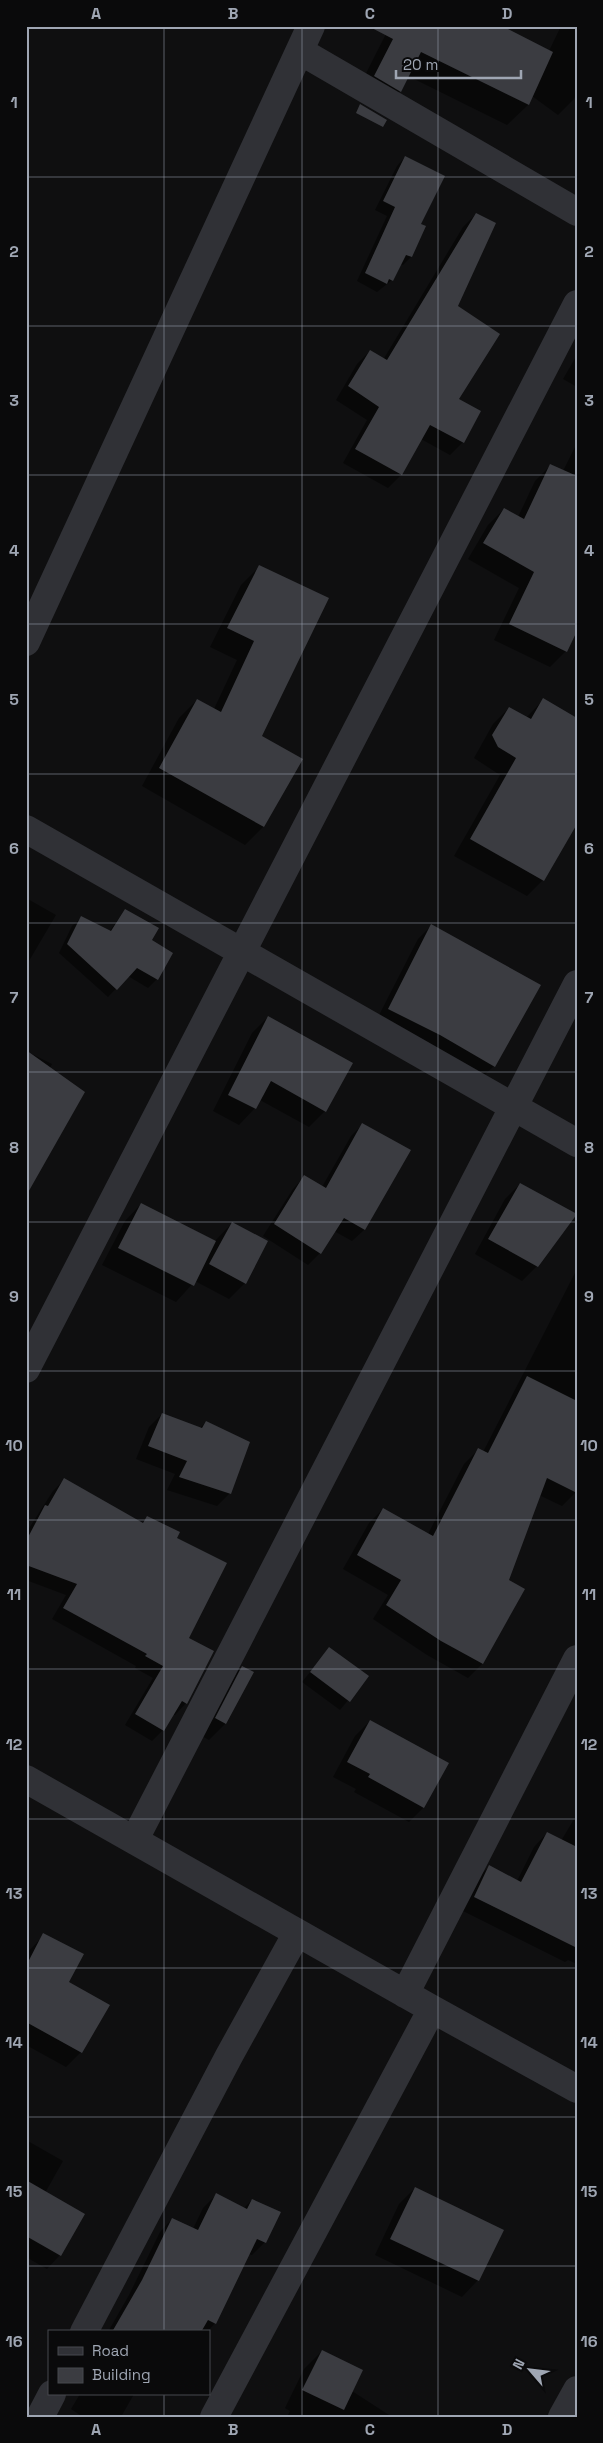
<svg xmlns="http://www.w3.org/2000/svg" width="603" height="2443" font-family="'Space Grotesk',sans-serif">
	<style>
		.shadow { fill: #0007 }
		.building { fill: #3b3c41 }
		.lines { fill: none; stroke-linecap: round; stroke-linejoin: round }
		.street { stroke: #303136; stroke-width: 28 }
		.grid { fill: none; stroke: #9fa6b3; stroke-width: 1; stroke-opacity: 0.55 }
		.neatline { fill: none; stroke: #9fa6b3; stroke-width: 2 }
		.grid-label { font-size: 16px; text-anchor: middle; font-weight: bold; fill: #9fa6b3 }
	</style>
	<rect width="100%" height="100%" fill="#0f0f10"/>
	<!-- shadow -->
	<path class="shadow" d="M390,26l159,25 12,-25h16v67l-3,6 -16,16 -26,-19 -4,9 -21,20 -99,-49 -8,15 -21,21 -25,-15z
		M405,157l14,67 5,3 -13,30 -8,8 -3,-1 -8,16 -15,12 -20,-11 30,-65 -12,-6 22,-44z
		M476,214l-20,92 1,93 6,43 -13,13 -29,-16 -20,36 -13,13 -45,-25 24,-43 -31,-20 21,-36 13,-13 13,9 80,-133z
		M577,355v32l-14,-8z
		M577,443v185l-11,23 -16,16 -56,-27 25,-52 -51,-29 20,-34 16,-16 14,8 17,-36 15,-15 13,5z
		M259,567l2,169 40,23 -38,68 -18,18 -103,-59 37,-68 18,-18 17,9 23,-49 -27,-13 31,-62z
		M543,700v180l-16,16 -73,-40 46,-81 -26,-17 19,-34 16,-16 17,10z
		M26,898l30,17 -30,51z
		M125,910l25,31 7,38 -9,9 -20,-12 -20,21 -49,-44 13,-27 9,-8 28,14z
		M431,926l63,140 -14,13 -105,-56 43,-84z
		M268,1017l57,94 -16,16 -49,-27 -5,8 -16,17 -26,-14 39,-78z
		M26,1051l26,13 -2,4z
		M363,1124l46,26 -45,80 -12,11 -18,-10 -14,22 -12,12 -45,-29 30,-47 11,-12 18,10 29,-51z
		M520,1184l17,82 -15,15 -47,-27 30,-55z
		M141,1204l74,37 17,-18 13,60 -16,16 -34,-18 -19,21 -74,-37 23,-44z
		M577,1269v222l-15,15 -23,-11 -32,86 16,8 -41,75 -14,14 -41,-23 -54,-36 15,-24 -45,-26 26,-46 14,-14 45,25 36,-70 14,-14 5,2z
		M162,1414l38,14 6,-6 24,71 -13,13 -50,-16 8,-16 -39,-15 13,-32z
		M64,1480l77,44 7,-7 28,22 12,100 -2,64 -11,12 -2,-1 -10,16 -11,11 -27,-16 28,-47 -18,-10 1,-2 -84,-47 14,-24 -40,-15v-47l27,-42z
		M329,1649l38,28 -27,33 -38,-28z
		M242,1667l-17,57 -16,16 -9,-5 26,-52z
		M370,1721l53,87 -14,14 -55,-30 2,-3 -23,-12 22,-41z
		M577,1814v150l-9,-4 -3,2 -104,-52 14,-30 14,-13 28,14 17,-34 13,-14 14,8z
		M44,1935l37,117 -15,15 -40,-22v-91z
		M26,2140l37,21 -18,32 15,62 -13,14 -21,-12z
		M415,2188l63,92 -16,17 -87,-42 24,-51z
		M216,2195l28,13 8,-8 27,13 -14,29 -13,13 -4,-1 -33,69 -8,9h-99l21,-37 31,-63 12,-13 21,10 10,-21z
		M322,2351l30,40 37,24 -1,2h-101l3,-6 -5,-3 19,-39z
		M80,2394h54l-13,23h-38l-12,-8z"/>
	<!-- building -->
	<path class="building" d="M368,26h134l51,26 -24,53 -108,-53 -20,40 -27,-16 19,-37z
		M360,104l27,16 -4,7 -27,-14z
		M405,156l40,20 -24,48 5,2 -14,31 -6,-2 -13,26 -4,-2 -2,5 -22,-11 30,-66 -12,-6z
		M476,213l20,10 -38,83 42,28 -41,65 22,12 -17,32 -34,-18 -28,50 -47,-26 24,-42 -31,-21 22,-36 17,10z
		M550,464l27,12v155l-10,21 -58,-28 25,-52 -51,-29 21,-35 20,11z
		M259,565l70,33 -67,138 41,23 -39,68 -105,-59 38,-69 24,13 33,-71 -27,-13z
		M543,698l34,20v106l-33,57 -74,-42 46,-81 -18,-11 -6,-12 17,-28 22,12z
		M125,909l34,19 -7,12 21,13 -15,27 -21,-12 -20,22 -50,-46 14,-28 30,15z
		M431,924l110,61 -46,82 -55,-32 -52,-26z
		M268,1016l85,47 -27,49 -55,-31 -15,28 -28,-14z
		M26,1050l59,42 -59,104z
		M362,1123l49,27 -46,80 -21,-12 -23,36 -47,-30 30,-49 22,13z
		M520,1183l57,31 -39,53 -50,-28z
		M141,1203l75,38 -22,45 -76,-38z
		M232,1222l36,19 -22,43 -37,-20z
		M527,1376l50,25v92l-30,-15 -38,102 16,9 -42,75 -42,-23 -55,-36 15,-25 -44,-25 26,-47 50,28 45,-88 10,5z
		M162,1413l40,15 4,-7 44,21 -19,52 -52,-17 8,-16 -39,-15z
		M64,1478l79,45 4,-7 33,16 -3,6 50,25 -38,75 25,13 -27,53 -5,-3 -18,30 -29,-17 28,-48 -18,-10 2,-2 -84,-46 14,-24 -51,-19v-24l19,-36 3,1z
		M329,1647l40,29 -19,26 -40,-30z
		M242,1666l12,6 -28,52 -11,-6z
		M370,1720l79,43 -25,45 -56,-31 2,-3 -23,-12z
		M547,1832l30,15v101l-103,-51 15,-32 32,17z
		M43,1933l41,21 -15,28 41,23 -28,48 -56,-31v-56z
		M26,2180l59,34 -24,42 -35,-20z
		M415,2187l89,43 -25,51 -89,-42z
		M216,2193l31,16 5,-10 29,13 -15,31 -9,-4 -41,85 -8,-4 -7,12h-89l30,-52 30,-62 26,12z
		M322,2350l41,20 -19,40 -42,-20z"/>
	<g class="lines">
		<!-- street -->
		<path class="street" d="M300,51l277,161
			M26,642l285,-616
			M26,829l551,314
			M26,1369l551,-1065
			M26,1779l406,230 145,80
			M135,1839l442,-855
			M405,1994l172,-335
			M84,2332l145,-276 68,-123
			M40,2417l12,-23
			M214,2417l218,-408
			M562,2417l15,-27"/>
	</g>
	<!-- grid -->
	<path class="grid" d="M164,26v2306M302,26v2391M438,26v2391M26,177h551M26,326h551M26,475h551M26,624h551M26,774h551M26,923h551M26,1072h551M26,1222h551M26,1371h551M26,1520h551M26,1669h551M26,1819h551M26,1968h551M26,2117h551M26,2266h551M164,2394v23"/>
	<!-- border -->
	<rect width="603" height="2443" fill="none" stroke="#0a0a0b" stroke-width="55"/>
	<!-- legend -->
	<rect x="48" y="2330" width="162" height="65" fill="#0a0a0b" stroke="#46484e"/>
	<rect x="58" y="2347" width="25" height="8" fill="#303136" stroke="#46484e"/>
	<text x="92" y="2356" font-size="15" fill="#9fa6b3">Road</text>
	<rect x="58" y="2368" width="25" height="15" fill="#3b3c41" stroke="#46484e"/>
	<text x="92" y="2380" font-size="15" fill="#9fa6b3">Building</text>
	<!-- north arrow -->
	<g transform="translate(530 2370) rotate(298)" stroke="#0a0a0b" stroke-width="4" paint-order="stroke">
	<path d="M0-4L9 19L0 12L-9 19Z" fill="#9fa6b3"/>
	<text y="-8" font-size="14" font-weight="bold" text-anchor="middle" fill="#9fa6b3">N</text>
	</g>
	<!-- scale -->
	<path d="M396 70v8h125v-8" fill="none" stroke="#9fa6b3" stroke-width="2.5"/>
	<text x="403" y="70" font-size="15" fill="#9fa6b3" stroke="#0a0a0b" stroke-width="4" paint-order="stroke">20 m</text>
	<rect x="28" y="28" width="548" height="2388" class="neatline"/>
	<g class="grid-label">
		<text x="96" y="19">A</text>
		<text x="233" y="19">B</text>
		<text x="370" y="19">C</text>
		<text x="507" y="19">D</text>
		<text x="14" y="108">1</text>
		<text x="589" y="108">1</text>
		<text x="14" y="257">2</text>
		<text x="589" y="257">2</text>
		<text x="14" y="406">3</text>
		<text x="589" y="406">3</text>
		<text x="14" y="556">4</text>
		<text x="589" y="556">4</text>
		<text x="14" y="705">5</text>
		<text x="589" y="705">5</text>
		<text x="14" y="854">6</text>
		<text x="589" y="854">6</text>
		<text x="14" y="1003">7</text>
		<text x="589" y="1003">7</text>
		<text x="14" y="1153">8</text>
		<text x="589" y="1153">8</text>
		<text x="14" y="1302">9</text>
		<text x="589" y="1302">9</text>
		<text x="14" y="1451">10</text>
		<text x="589" y="1451">10</text>
		<text x="14" y="1600">11</text>
		<text x="589" y="1600">11</text>
		<text x="14" y="1750">12</text>
		<text x="589" y="1750">12</text>
		<text x="14" y="1899">13</text>
		<text x="589" y="1899">13</text>
		<text x="14" y="2048">14</text>
		<text x="589" y="2048">14</text>
		<text x="14" y="2197">15</text>
		<text x="589" y="2197">15</text>
		<text x="14" y="2347">16</text>
		<text x="589" y="2347">16</text>
		<text x="96" y="2435">A</text>
		<text x="233" y="2435">B</text>
		<text x="370" y="2435">C</text>
		<text x="507" y="2435">D</text>
	</g>
</svg>
